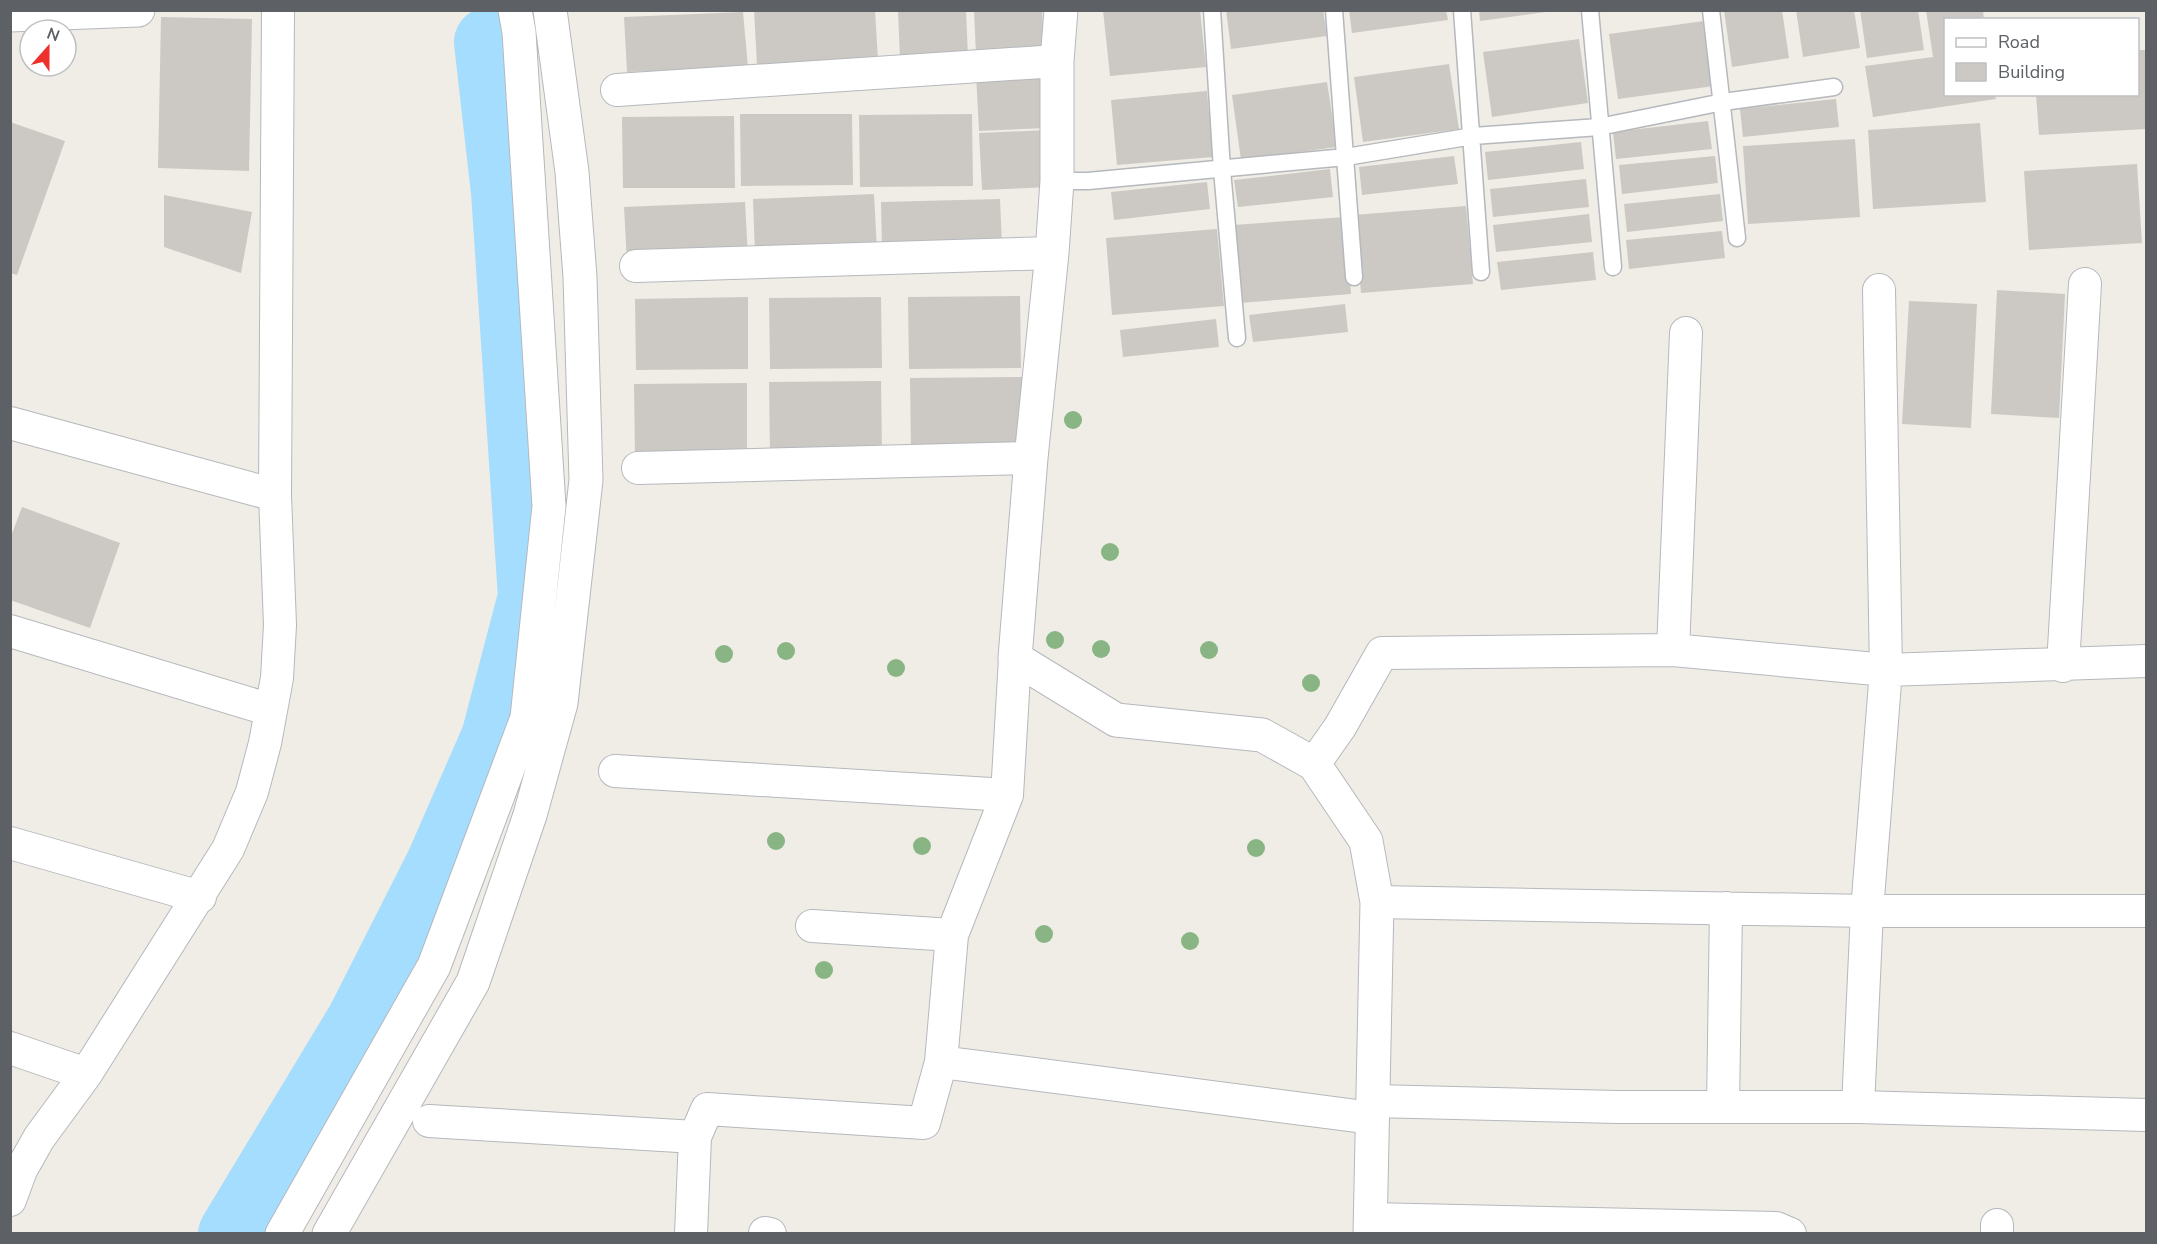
<svg xmlns="http://www.w3.org/2000/svg" width="2157" height="1244" font-family="'Nunito Sans',sans-serif">
	<style>
		.lines { fill: none; stroke-linecap: round; stroke-linejoin: round }
		.river { stroke: #a5ddff; stroke-width: 70 }
		.building { fill: #ccc9c4 }
		.service-casing { stroke: #b5b8bc; stroke-width: 19 }
		.minor-casing { stroke: #b5b8bc; stroke-width: 34 }
		.tertiary-casing { stroke: #b5b8bc; stroke-width: 35 }
		.service { stroke: #fff; stroke-width: 16 }
		.minor { stroke: #fff; stroke-width: 32 }
		.tertiary { stroke: #fff; stroke-width: 33 }
		.tree { fill: #88b583 }
	</style>
	<rect width="100%" height="100%" fill="#efede5"/>
	<g class="lines">
		<!-- river -->
		<path class="river" d="M233,1234l128,-212 80,-158 55,-126 37,-141 -27,-405 -17,-150"/>
	</g>
	<!-- building -->
	<path class="building" d="M754,10h121l3,50 -121,5z
		M898,10h68l2,47 -68,2z
		M974,10h68l2,42 -68,3z
		M1103,10h97l6,57 -96,9z
		M1226,10h97l4,26 -96,13z
		M1349,10h97l2,10 -96,13z
		M1479,10h67v2l-66,9z
		M1724,10h58l7,48 -57,9z
		M1796,10h58l6,38 -57,9z
		M1860,10h58l6,40 -57,8z
		M1926,10h57l1,10h-38v74h49l1,5 -123,18 -8,-51 68,-9z
		M743,12l5,55 -121,5 -3,-55z
		M161,17l91,2 -3,152 -91,-3z
		M1704,21l10,65 -96,13 -9,-65z
		M1579,39l9,64 -96,14 -9,-65z
		M2138,50h8v79l-107,6 -3,-41h102z
		M1449,64l10,65 -96,13 -9,-65z
		M1044,71l3,57 -68,3 -3,-57z
		M1327,82l10,65 -96,13 -9,-65z
		M1207,91l6,66 -96,8 -6,-65z
		M1836,99l3,28 -96,10 -3,-28z
		M740,114h112l1,71 -112,1z
		M972,114l1,72 -113,1 -1,-72z
		M734,116l1,72h-112l-1,-71z
		M1708,121l4,28 -96,10 -3,-27z
		M10,122l55,19 -48,134 -7,-2z
		M1980,123l6,79 -113,7 -5,-79z
		M1048,130l2,57 -68,3 -3,-57z
		M1855,139l5,78 -112,7 -5,-78z
		M1581,142l3,27 -96,11 -3,-28z
		M1454,156l4,28 -96,11 -3,-28z
		M1715,156l3,27 -96,11 -3,-29z
		M2137,164l5,79 -113,7 -5,-79z
		M1330,169l3,28 -95,10 -4,-27z
		M1586,179l3,28 -96,10 -3,-28z
		M1207,182l3,27 -96,11 -3,-28z
		M874,194l3,56 -122,5 -2,-56z
		M1720,194l3,27 -96,11 -3,-28z
		M164,195l88,17 -11,61 -77,-26z
		M1000,199l2,47 -120,4 -1,-48z
		M745,202l3,56 -121,5 -3,-56z
		M1466,206l7,78 -112,9 -7,-78z
		M1589,214l3,28 -96,10 -3,-27z
		M1345,217l6,77 -111,9 -7,-78z
		M1217,229l7,77 -112,9 -6,-77z
		M1722,231l3,27 -96,11 -3,-29z
		M1593,252l3,28 -95,10 -4,-28z
		M1997,290l68,4 -6,124 -68,-4z
		M1020,296l1,72 -112,1 -1,-72z
		M748,297v72l-112,1 -1,-71z
		M881,297l1,71 -112,1 -1,-71z
		M1909,301l68,3 -6,124 -69,-4z
		M1345,304l3,28 -95,10 -4,-27z
		M1216,319l3,28 -96,10 -3,-27z
		M1022,377l1,72 -112,1 -1,-72z
		M881,381l1,72 -112,1 -1,-72z
		M747,383v72l-112,1 -1,-72z
		M22,507l98,36 -30,85 -80,-28v-61z"/>
	<g class="lines">
		<defs>
			<path id="service" d="M1212,10l10,160 15,168
				M1334,10l20,267
				M1462,10l19,262
				M1590,10l23,257
				M1711,10l26,228
				M1057,181h31l258,-24 127,-21 126,-9 124,-25 111,-15"/>
			<path id="minor" d="M617,90l440,-29
				M636,266l416,-13
				M10,423l265,72
				M638,468l393,-10
				M10,631l261,79
				M1673,650l13,-317
				M2063,666l22,-382
				M1314,764l26,-37 42,-74 291,-3 213,20 260,-9
				M615,771l392,24
				M10,843l190,54
				M1377,902l490,9h279
				M812,926l140,9
				M10,1048l76,26
				M941,1062l431,56
				M1373,1101l245,6h240l9,-196 19,-241 -7,-380
				M1723,1107l3,-199
				M1858,1107l288,8
				M429,1121l266,16
				M10,1200l11,-30 18,-32 47,-64 142,-225 24,-57 13,-49 12,-65 3,-53 -5,-130 3,-485
				M1370,1219l406,9 14,6
				M765,1233l5,1
				M691,1234l4,-97 12,-28 217,14 17,-61 11,-127 55,-140 8,-137
				M1997,1234v-9"/>
			<path id="tertiary" d="M1061,10l-4,51v120l-5,72 -21,205 -16,200 101,62 146,15 52,29 52,77 11,61 -7,332
				M10,15l128,-5
				M282,1234l152,-268 93,-248 22,-212 -30,-474 -4,-22
				M329,1234l144,-252 57,-167 31,-112 25,-223 -6,-203 -8,-105 -22,-162"/>
		</defs>
		<!-- service casing -->
		<use href="#service" class="service-casing"/>
		<!-- minor casing -->
		<use href="#minor" class="minor-casing"/>
		<!-- tertiary casing -->
		<use href="#tertiary" class="tertiary-casing"/>
		<!-- service -->
		<use href="#service" class="service"/>
		<!-- minor -->
		<use href="#minor" class="minor"/>
		<!-- tertiary -->
		<use href="#tertiary" class="tertiary"/>
	</g>
	<!-- trees -->
	<g class="tree">
		<circle cx="1073" cy="420" r="9"/>
		<circle cx="1110" cy="552" r="9"/>
		<circle cx="1055" cy="640" r="9"/>
		<circle cx="1101" cy="649" r="9"/>
		<circle cx="1209" cy="650" r="9"/>
		<circle cx="786" cy="651" r="9"/>
		<circle cx="724" cy="654" r="9"/>
		<circle cx="896" cy="668" r="9"/>
		<circle cx="1311" cy="683" r="9"/>
		<circle cx="776" cy="841" r="9"/>
		<circle cx="922" cy="846" r="9"/>
		<circle cx="1256" cy="848" r="9"/>
		<circle cx="1044" cy="934" r="9"/>
		<circle cx="1190" cy="941" r="9"/>
		<circle cx="824" cy="970" r="9"/>
	</g>
	<!-- border -->
	<rect width="2157" height="1244" fill="none" stroke="#5d6166" stroke-width="24"/>
	<!-- legend -->
	<rect x="1944" y="18" width="195" height="78" fill="#ffffff" stroke="#bec0c2" stroke-width="1.5"/>
	<rect x="1956" y="38" width="30" height="9" fill="#ffffff" stroke="#bec0c2" stroke-width="1.5"/>
	<text x="1998" y="48" font-size="18" fill="#5d6166">Road</text>
	<rect x="1956" y="63" width="30" height="18" fill="#ccc9c4" stroke="#bec0c2" stroke-width="1.5"/>
	<text x="1998" y="78" font-size="18" fill="#5d6166">Building</text>
	<!-- north arrow -->
	<g transform="translate(48 48) rotate(21)"><circle r="28" fill="#ffffff" stroke="#bec0c2" stroke-width="1.5"/>
	<path d="M0-4.5L10 22L0 15L-10 22Z" fill="#ee312d"/>
	<text y="-9" font-size="16" font-weight="bold" text-anchor="middle" fill="#5d6166">N</text>
	</g>
</svg>
